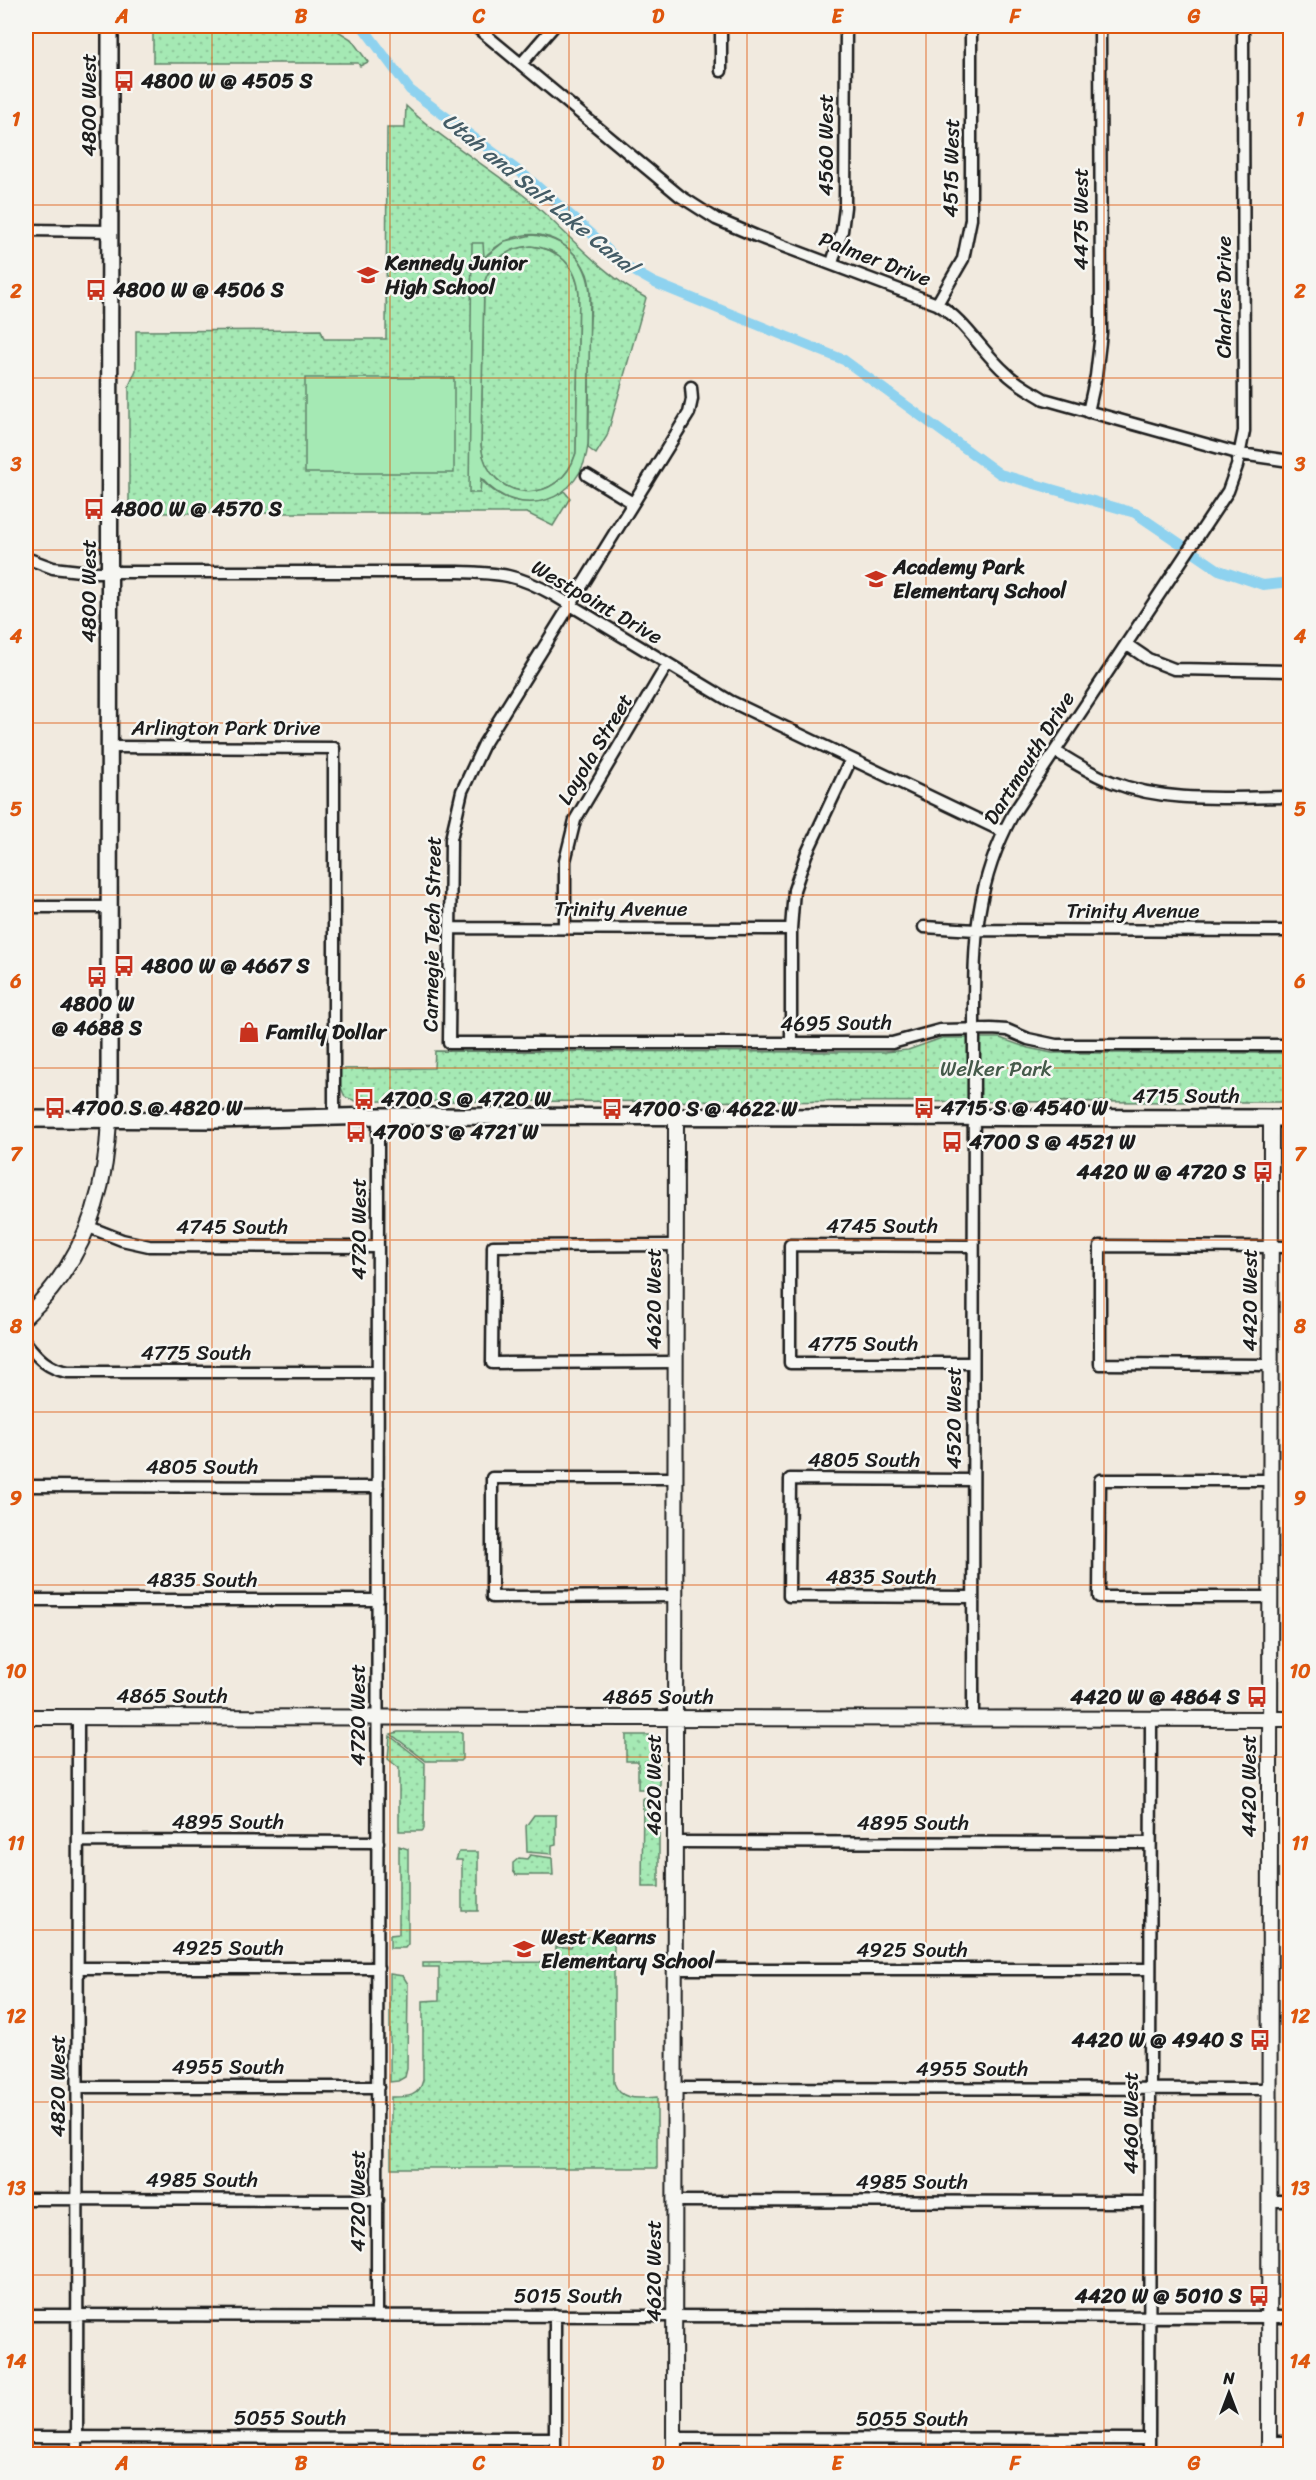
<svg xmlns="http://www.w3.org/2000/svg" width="1316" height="2480" font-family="Sriracha,sans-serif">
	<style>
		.grass { fill: url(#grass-dots); stroke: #608268; stroke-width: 1.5 }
		.garden { fill: #a5e9b4; stroke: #608268; stroke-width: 1.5; fill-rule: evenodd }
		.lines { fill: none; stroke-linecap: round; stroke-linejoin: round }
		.canal { stroke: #8ed2ef; stroke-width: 10 }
		.minor-casing { stroke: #1c1c1c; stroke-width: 15 }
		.tertiary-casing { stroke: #1c1c1c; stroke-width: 18 }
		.secondary-casing { stroke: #1c1c1c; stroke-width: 20 }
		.minor { stroke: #f6f6f2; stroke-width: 10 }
		.tertiary { stroke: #f6f6f2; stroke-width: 14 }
		.secondary { stroke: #f6f6f2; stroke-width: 15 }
		.grid { fill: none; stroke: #de560d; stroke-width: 1.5; stroke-opacity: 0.55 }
		.labels { text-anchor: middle; stroke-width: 5; stroke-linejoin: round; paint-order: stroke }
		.poi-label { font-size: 21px; font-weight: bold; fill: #1c1c1c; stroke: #f6f6f2; text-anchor: start }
		.street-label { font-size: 21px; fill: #1c1c1c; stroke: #f6f6f2 }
		.park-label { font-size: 21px; fill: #455a4a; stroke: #f6f6f2 }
		.water-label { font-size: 22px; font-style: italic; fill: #445c66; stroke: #f6f6f2 }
		.neatline { fill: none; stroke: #de560d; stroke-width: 2 }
		.grid-label { font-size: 20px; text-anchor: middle; font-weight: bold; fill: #de560d }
	</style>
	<defs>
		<pattern id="grass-dots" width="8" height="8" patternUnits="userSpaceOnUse" patternTransform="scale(1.5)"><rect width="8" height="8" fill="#a5e9b4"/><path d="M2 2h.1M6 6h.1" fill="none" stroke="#8dc79a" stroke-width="1.8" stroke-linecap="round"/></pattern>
	</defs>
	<rect width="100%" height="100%" fill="#f1eadf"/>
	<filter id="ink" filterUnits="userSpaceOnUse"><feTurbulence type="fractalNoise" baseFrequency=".0167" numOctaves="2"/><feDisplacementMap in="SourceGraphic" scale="12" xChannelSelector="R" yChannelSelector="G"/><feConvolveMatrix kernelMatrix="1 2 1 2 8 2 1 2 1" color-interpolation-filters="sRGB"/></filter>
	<g filter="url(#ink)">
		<!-- grass -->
		<path class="grass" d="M149,26h181l21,13 17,23 -8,4 -2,-3h-205v-29z
			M406,106c37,35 82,60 121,92 39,33 74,76 119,100l-39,138 -11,18 -8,-6c2,-35 1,-70 1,-105 0,-22 5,-48 -2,-69 -8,-20 -26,-35 -47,-39 -22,-3 -43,8 -57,24l-3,219c22,26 55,32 84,13l6,7 -17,28 -26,-13h-398v-127l7,-16v-39l185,-1 3,9h62l1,-211h18z
			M531,246c27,2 46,20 48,48l-3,159c-16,55 -88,50 -95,-7l3,-163c7,-23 23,-35 47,-37z
			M942,1038h58l28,10 24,5h238v49l-934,-1 -11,-4 -5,-12v-16l94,-1 1,-17 449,1 24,-2z
			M398,1732h64v27l-2,2h-34l-35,-27z
			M626,1735h26l7,5v49h-21v-28h-12z
			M390,1736l35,27 -1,66 -2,2h-23v-63l-11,-9z
			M643,1798h16v89h-17z
			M534,1815h22v29l-4,1v9l-25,-2 -1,-26z
			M399,1846l9,3v95l-3,4h-15v-13l9,-1z
			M459,1852h19v59h-16v-51h-6z
			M530,1855l22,3 1,17h-37l-3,-4v-8l6,-5 8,1z
			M575,1937h39v146c7,19 26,15 43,14v71h-266v-71c15,0 28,1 32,-17v-79l16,-1v-33h-16v-4l132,-1 1,-15h15z
			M390,1974l13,2 5,8 -1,85 -2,8 -7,4 -8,1z"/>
		<!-- garden -->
		<path class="garden" d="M532,235c34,3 56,25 58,59l-2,150c-5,58 -69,79 -107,34l-1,15h-11l3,-250h11l1,15 21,-17zM531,246c27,2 46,20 48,48l-3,159c-16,55 -88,50 -95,-7l3,-163c7,-22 23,-35 47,-37z
			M305,378h149v95h-149z"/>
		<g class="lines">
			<!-- canal -->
			<path class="canal" d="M362,26l48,64 118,88 64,56 31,31 32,18 189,77 156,114 135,39 84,57 44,15 27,-3"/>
			<defs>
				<path id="minor" d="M475,26l205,170 36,23 40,17 181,68c29,17 44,47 69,69 11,11 25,18 38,26l197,55 49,7
					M521,64l33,-38
					M721,71v-45
					M26,230l85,1
					M832,263l10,-32 3,-24 1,-181
					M937,304l26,-45 8,-40v-193
					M691,387l1,12 -3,14 -205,331 -22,47 -11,48 -2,204h443l48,-13 51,-1 16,1 21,9 28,6h234
					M1088,412l8,-36 5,-43 -1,-307
					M587,475l46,28
					M26,558l27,10 36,4h369c42,1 59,2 96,23l176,106 274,131
					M1126,644l22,15 26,10 116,2
					M110,747l224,1v369
					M1055,751c18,11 36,23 57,31 56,22 120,15 178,15
					M26,907h83
					M924,927l52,3 314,1
					M450,928l341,1
					M565,928v-67l10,-41 92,-155
					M791,1043v-114l3,-39 12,-35 45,-96
					M89,1227l33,13 27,6 229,1
					M675,1245l-182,1 -1,117 183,-1
					M26,1343c12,15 22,26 42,29h310
					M973,1363h-183v-118l183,1
					M1271,1365l-171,-1v-118l190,1
					M26,1486l352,1
					M675,1596l-183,1v-119h183
					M973,1597l-184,-1 1,-117 183,1
					M1270,1597h-171l1,-117h170
					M26,1600h352
					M973,1719l1,-702c0,-77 1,-133 39,-203l215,-323 9,-25 7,-35 -1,-405
					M78,1841l300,1
					M675,1842l475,1
					M78,1968h300
					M675,1969h475
					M78,2087h300
					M675,2088l595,1
					M26,2199l352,1
					M675,2201l475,1
					M1270,2201h20
					M26,2315l1264,2
					M377,2315l1,-1199
					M26,2437l529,1
					M674,2438l475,1
					M1269,2442h21
					M77,2454l1,-737
					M555,2454v-139
					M1149,2454l2,-735"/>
				<path id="tertiary" d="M26,1316c57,-52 80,-121 83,-196
					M26,1717l1264,2
					M674,2454l2,-1339
					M1269,2454l2,-1336"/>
				<path id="secondary" d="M26,1119l190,1 162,-4 912,2
					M109,1120l1,-1094"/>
			</defs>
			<!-- minor casing -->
			<use href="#minor" class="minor-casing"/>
			<!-- tertiary casing -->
			<use href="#tertiary" class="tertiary-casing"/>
			<!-- secondary casing -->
			<use href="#secondary" class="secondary-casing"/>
			<!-- minor -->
			<use href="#minor" class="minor"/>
			<!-- tertiary -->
			<use href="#tertiary" class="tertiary"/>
			<!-- secondary -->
			<use href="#secondary" class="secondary"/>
		</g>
	</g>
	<!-- grid -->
	<path class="grid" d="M212,26v2428M390,26v2428M569,26v2428M747,26v2428M926,26v2428M1104,26v2428M26,205h1264M26,378h1264M26,550h1264M26,723h1264M26,895h1264M26,1068h1264M26,1240h1264M26,1412h1264M26,1585h1264M26,1757h1264M26,1930h1264M26,2102h1264M26,2275h1264"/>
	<!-- icons -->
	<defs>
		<symbol id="bus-bare" viewBox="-9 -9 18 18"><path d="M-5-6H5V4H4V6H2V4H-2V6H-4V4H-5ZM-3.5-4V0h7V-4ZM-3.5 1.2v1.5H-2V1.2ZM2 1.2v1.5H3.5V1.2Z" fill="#c8321e" stroke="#f6f6f2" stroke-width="2.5" paint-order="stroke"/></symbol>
		<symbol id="school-bare" viewBox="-9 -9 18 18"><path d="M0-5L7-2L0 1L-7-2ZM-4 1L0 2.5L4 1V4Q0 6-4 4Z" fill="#c8321e" stroke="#f6f6f2" stroke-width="2.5" paint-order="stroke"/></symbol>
		<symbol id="shop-bare" viewBox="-9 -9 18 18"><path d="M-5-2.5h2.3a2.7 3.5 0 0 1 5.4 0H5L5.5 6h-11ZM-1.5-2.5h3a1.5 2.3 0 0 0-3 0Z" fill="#c8321e" stroke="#f6f6f2" stroke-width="2.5" paint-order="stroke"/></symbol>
	</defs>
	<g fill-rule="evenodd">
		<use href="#bus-bare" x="109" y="66" width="30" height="30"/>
		<use href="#school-bare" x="353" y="260" width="30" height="30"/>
		<use href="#bus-bare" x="81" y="275" width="30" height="30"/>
		<use href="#bus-bare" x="79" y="494" width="30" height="30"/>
		<use href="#school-bare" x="861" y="564" width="30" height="30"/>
		<use href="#bus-bare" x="109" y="951" width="30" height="30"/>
		<use href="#bus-bare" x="82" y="962" width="30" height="30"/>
		<use href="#shop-bare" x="234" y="1017" width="30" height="30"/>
		<use href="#bus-bare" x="349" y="1084" width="30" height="30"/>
		<use href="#bus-bare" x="40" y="1093" width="30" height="30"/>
		<use href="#bus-bare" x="909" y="1093" width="30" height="30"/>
		<use href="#bus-bare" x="597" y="1094" width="30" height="30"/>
		<use href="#bus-bare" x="341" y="1117" width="30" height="30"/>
		<use href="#bus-bare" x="937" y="1127" width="30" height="30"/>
		<use href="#bus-bare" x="1248" y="1157" width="30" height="30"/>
		<use href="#bus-bare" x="1242" y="1682" width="30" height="30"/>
		<use href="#school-bare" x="509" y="1934" width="30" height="30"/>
		<use href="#bus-bare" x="1245" y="2025" width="30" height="30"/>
		<use href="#bus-bare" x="1244" y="2281" width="30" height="30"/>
	</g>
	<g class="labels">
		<!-- poi labels -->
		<g class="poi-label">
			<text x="141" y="88">4800 W @ 4505 S</text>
			<text x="385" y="270">Kennedy Junior<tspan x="385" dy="24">High School</tspan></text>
			<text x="113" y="297">4800 W @ 4506 S</text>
			<text x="111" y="516">4800 W @ 4570 S</text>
			<text x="893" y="574">Academy Park<tspan x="893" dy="24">Elementary School</tspan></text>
			<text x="141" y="973">4800 W @ 4667 S</text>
			<text x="97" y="1011" text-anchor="middle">4800 W<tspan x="97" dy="24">@ 4688 S</tspan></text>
			<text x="266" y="1039">Family Dollar</text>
			<text x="381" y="1106">4700 S @ 4720 W</text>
			<text x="72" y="1115">4700 S @ 4820 W</text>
			<text x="941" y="1115">4715 S @ 4540 W</text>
			<text x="629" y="1116">4700 S @ 4622 W</text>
			<text x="373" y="1139">4700 S @ 4721 W</text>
			<text x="969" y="1149">4700 S @ 4521 W</text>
			<text x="1246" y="1179" text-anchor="end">4420 W @ 4720 S</text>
			<text x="1240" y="1704" text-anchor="end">4420 W @ 4864 S</text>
			<text x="541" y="1944">West Kearns<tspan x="541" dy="24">Elementary School</tspan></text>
			<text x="1243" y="2047" text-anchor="end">4420 W @ 4940 S</text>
			<text x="1242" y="2303" text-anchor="end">4420 W @ 5010 S</text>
		</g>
		<!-- street labels -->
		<g class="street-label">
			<text transform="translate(89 105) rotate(-90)" y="7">4800 West</text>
			<text transform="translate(826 145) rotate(-90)" y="7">4560 West</text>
			<text transform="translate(951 168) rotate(-89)" y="7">4515 West</text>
			<text transform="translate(1081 219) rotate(-90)" y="7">4475 West</text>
			<text transform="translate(875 259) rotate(21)" y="7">Palmer Drive</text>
			<text transform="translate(1224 297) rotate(-90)" y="7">Charles Drive</text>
			<text transform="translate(89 591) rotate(-90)" y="7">4800 West</text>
			<text transform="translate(597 602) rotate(30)" y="7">Westpoint Drive</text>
			<text x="226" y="735">Arlington Park Drive</text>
			<text transform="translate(595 749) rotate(-59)" y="7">Loyola Street</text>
			<text transform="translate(1029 758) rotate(-58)" y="7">Dartmouth Drive</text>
			<text x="621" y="916">Trinity Avenue</text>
			<text x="1133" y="918">Trinity Avenue</text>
			<text transform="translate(432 934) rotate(-89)" y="7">Carnegie Tech Street</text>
			<text transform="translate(836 1023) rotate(-1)" y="7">4695 South</text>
			<text x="1186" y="1103">4715 South</text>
			<text x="882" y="1233">4745 South</text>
			<text x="232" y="1234">4745 South</text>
			<text transform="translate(359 1229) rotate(-90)" y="7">4720 West</text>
			<text transform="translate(654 1299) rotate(-90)" y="7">4620 West</text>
			<text transform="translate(1250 1300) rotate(-90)" y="7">4420 West</text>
			<text x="863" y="1351">4775 South</text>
			<text x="196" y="1360">4775 South</text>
			<text transform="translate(954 1418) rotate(-90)" y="7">4520 West</text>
			<text x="864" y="1467">4805 South</text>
			<text x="202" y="1474">4805 South</text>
			<text x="881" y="1584">4835 South</text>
			<text x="202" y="1587">4835 South</text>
			<text x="172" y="1703">4865 South</text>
			<text x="658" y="1704">4865 South</text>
			<text transform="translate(358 1715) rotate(-90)" y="7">4720 West</text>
			<text transform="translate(654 1785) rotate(-90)" y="7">4620 West</text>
			<text transform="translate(1249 1786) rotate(-90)" y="7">4420 West</text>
			<text x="228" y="1829">4895 South</text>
			<text x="913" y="1830">4895 South</text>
			<text x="228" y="1955">4925 South</text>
			<text x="912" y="1957">4925 South</text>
			<text x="228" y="2074">4955 South</text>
			<text x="972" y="2076">4955 South</text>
			<text transform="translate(58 2086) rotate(-90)" y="7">4820 West</text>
			<text transform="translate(1131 2123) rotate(-90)" y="7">4460 West</text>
			<text x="202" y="2187">4985 South</text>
			<text x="912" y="2189">4985 South</text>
			<text transform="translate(358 2201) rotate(-90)" y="7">4720 West</text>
			<text transform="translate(654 2271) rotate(-90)" y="7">4620 West</text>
			<text x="568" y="2303">5015 South</text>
			<text x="290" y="2425">5055 South</text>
			<text x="912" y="2426">5055 South</text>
		</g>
		<!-- park labels -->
		<g class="park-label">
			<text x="996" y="1076">Welker Park</text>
		</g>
		<!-- water labels -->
		<g class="water-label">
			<text transform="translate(540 193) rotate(39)" y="8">Utah and Salt Lake Canal</text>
		</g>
	</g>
	<!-- margin -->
	<rect width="1316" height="2480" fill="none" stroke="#f6f6f2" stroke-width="66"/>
	<!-- north arrow -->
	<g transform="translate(1229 2393)" stroke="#f6f6f2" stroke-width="4.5" paint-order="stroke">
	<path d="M0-4.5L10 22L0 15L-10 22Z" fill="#1c1c1c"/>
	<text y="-9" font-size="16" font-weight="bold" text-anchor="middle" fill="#1c1c1c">N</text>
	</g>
	<rect x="33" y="33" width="1250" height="2414" class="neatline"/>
	<g class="grid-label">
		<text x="122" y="23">A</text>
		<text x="301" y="23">B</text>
		<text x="479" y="23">C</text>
		<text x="658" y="23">D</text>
		<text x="837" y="23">E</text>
		<text x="1015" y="23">F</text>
		<text x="1194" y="23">G</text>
		<text x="16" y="126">1</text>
		<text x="1300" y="126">1</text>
		<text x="16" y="298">2</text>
		<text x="1300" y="298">2</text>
		<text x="16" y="471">3</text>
		<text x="1300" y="471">3</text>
		<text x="16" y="643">4</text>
		<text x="1300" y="643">4</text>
		<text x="16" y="816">5</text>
		<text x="1300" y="816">5</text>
		<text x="16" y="988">6</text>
		<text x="1300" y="988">6</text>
		<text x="16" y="1161">7</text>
		<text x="1300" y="1161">7</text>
		<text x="16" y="1333">8</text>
		<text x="1300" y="1333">8</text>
		<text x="16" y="1505">9</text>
		<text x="1300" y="1505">9</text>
		<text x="16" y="1678">10</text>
		<text x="1300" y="1678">10</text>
		<text x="16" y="1850">11</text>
		<text x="1300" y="1850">11</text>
		<text x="16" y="2023">12</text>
		<text x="1300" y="2023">12</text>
		<text x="16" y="2195">13</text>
		<text x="1300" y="2195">13</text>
		<text x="16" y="2368">14</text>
		<text x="1300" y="2368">14</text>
		<text x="122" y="2470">A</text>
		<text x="301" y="2470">B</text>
		<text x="479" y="2470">C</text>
		<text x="658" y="2470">D</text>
		<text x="837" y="2470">E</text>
		<text x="1015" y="2470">F</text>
		<text x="1194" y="2470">G</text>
	</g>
</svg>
